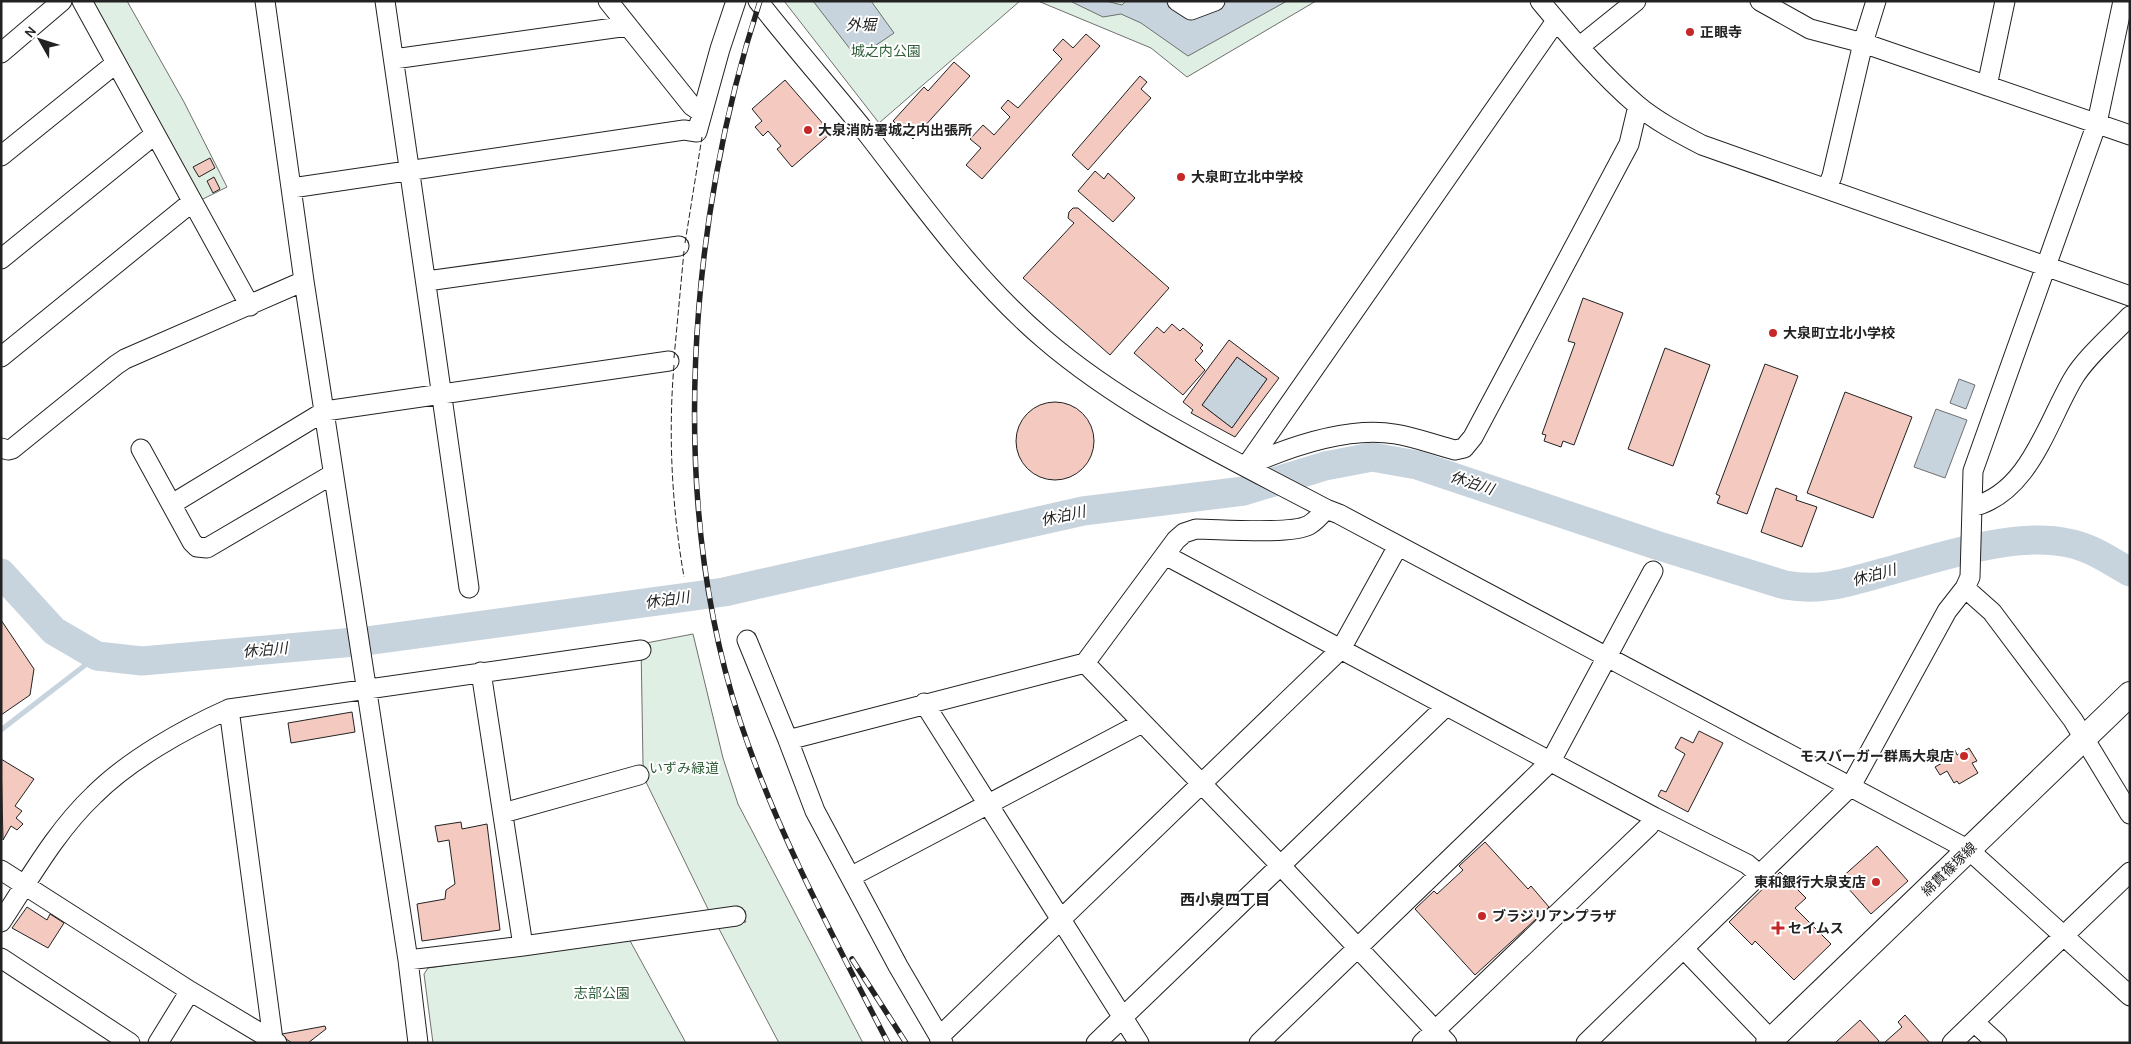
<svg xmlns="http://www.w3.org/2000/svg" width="2131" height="1044" font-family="Karla,'Noto Sans JP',sans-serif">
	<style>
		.green { fill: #e0efe3; stroke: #6f6f6f }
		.water { fill: #c7d3dd; stroke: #6f6f6f }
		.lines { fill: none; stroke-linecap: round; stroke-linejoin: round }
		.stream { stroke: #c7d3dd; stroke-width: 5 }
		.river { stroke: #c7d3dd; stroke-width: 29 }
		.building { fill: #f3c9c0; stroke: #222; fill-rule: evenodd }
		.minor-casing { stroke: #222; stroke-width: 21 }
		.major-casing { stroke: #222; stroke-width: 26 }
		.minor { stroke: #fff; stroke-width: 19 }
		.major { stroke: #fff; stroke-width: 24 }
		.rail-casing { stroke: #222; stroke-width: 5.5 }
		.rail { stroke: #fff; stroke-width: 4; stroke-dasharray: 11; stroke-linecap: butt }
		.fence { stroke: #222; stroke-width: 1; stroke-dasharray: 6 2.5; stroke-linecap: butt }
		.poi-dot { fill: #c62828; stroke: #fff; stroke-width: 2 }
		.labels { text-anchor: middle; stroke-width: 4; stroke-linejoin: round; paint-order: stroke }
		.poi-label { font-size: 14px; font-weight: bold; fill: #222; stroke: #fff; text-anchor: start }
		.park-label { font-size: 14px; fill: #2f5e38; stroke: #fff }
		.street-label { font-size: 14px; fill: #222; stroke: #fff }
		.water-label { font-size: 15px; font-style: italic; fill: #222; stroke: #fff }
		.neighbourhood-label { font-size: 15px; font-weight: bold; fill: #222; stroke: #fff }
	</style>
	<rect width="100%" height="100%" fill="#fff"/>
	<!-- green -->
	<path class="green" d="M89,1h38l57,101 43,85 -26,13z
		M784,1h236l-141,122z
		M1038,1h278l-129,76 -36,-29z
		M693,634l30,124 15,46 125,239h-84l-61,-116 28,-5 -8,-16 -29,5 -63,-129 -3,-18 -2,-120z
		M629,939l57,104h-253l-9,-69 4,-6z"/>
	<!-- water -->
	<path class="water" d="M813,1h58l23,32 -37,25z
		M1070,1h36l16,4 4,-4h43l49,4 7,-4h62l-99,55 -47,-33 -20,-9 -18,3z
		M1237,357l30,22 -35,49 -30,-23z
		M1959,379l16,6 -9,24 -16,-6z
		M1936,409l31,11 -22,58 -31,-11z"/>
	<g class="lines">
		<!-- stream -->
		<path class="stream" d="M1,730l96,-74"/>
		<!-- river -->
		<path class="river" d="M1,573l53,58 43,25 45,5 224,-20 358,-49 359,-81 161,-20 81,-25 47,-9 45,8 239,80 129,40c33,6 57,-1 89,-10 55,-14 138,-45 194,-32 23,4 42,18 62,29"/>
	</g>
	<!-- building -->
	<path class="building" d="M1086,34l14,12 -118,133 -16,-14 15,-17 -11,-9 13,-14 11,10 16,-18 -9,-9 7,-8 10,8 44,-49 -9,-9 10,-11 10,9z
		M954,62l16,14 -57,63 -20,-18 31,-34 4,4z
		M1140,76l7,6 -6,7 10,9 -63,72 -16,-15z
		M785,80l46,53 -39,34 -15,-18 4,-3 -13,-15 -5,5 -8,-9 7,-6 -10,-12z
		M210,158l5,10 -16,9 -6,-10z
		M1095,171l9,8 4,-6 27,25 -22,24 -35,-31z
		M214,177l6,12 -7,4 -6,-12z
		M1073,208h5l91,80 -59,67 -87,-77 51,-55 -6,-5 1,-6z
		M1583,298l40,15 -49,132 -11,-4 -2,6 -17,-6 2,-6 -4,-1 33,-91 -7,-2z
		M1172,324l8,7 3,-3 20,17 -3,3 3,3 -8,9 10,10 -22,25 -49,-42 23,-26 7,6z
		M1229,340l50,38 -44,59 -44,-24 2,-3 -10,-8zM1237,357l30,22 -35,49 -30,-23z
		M1665,348l45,17 -37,101 -45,-17z
		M1765,364l33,12 -51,138 -30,-11 3,-7 -4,-2z
		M1845,392l67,25 -39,101 -66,-25z
		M1016 441a39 39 0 1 1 78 0a39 39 0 1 1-78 0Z
		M1776,488l21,8 -1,4 21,7 -15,40 -41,-15z
		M1,620l33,49 -4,26 -29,20z
		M352,712l3,20 -64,11 -3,-20z
		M1699,731l24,12 -35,69 -30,-16 3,-6 5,2 19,-38 -10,-6 6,-11 12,6z
		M1969,748l8,13 -5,2 6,10 -19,11 -2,-3 -3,2 -7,-12 -7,4 -5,-8 16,-9 -2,-4 6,-4 2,5z
		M1,759l33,20 -19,27 7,5 -6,7 7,6 -6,6 -6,-4 -8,14z
		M461,822l1,7 25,-5 13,106 -78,11 -5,-37 28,-5 1,-9 9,-6 -6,-44 -11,2 -3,-16z
		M1485,842l43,47 3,-3 18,21 -74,68 -60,-66 19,-18 3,3 26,-24 -4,-4z
		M1877,846l31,35 -37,33 -31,-35z
		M1780,872l26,26 -11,10 36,36 -37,36 -39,-39 -3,4 -23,-23z
		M27,907l20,13 3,-6 14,9 -16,25 -36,-20z
		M1905,1015l25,28h-46l18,-16 -4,-5z
		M1860,1020l19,21 -2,2h-42z
		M325,1026l1,3 -18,14h-16l-9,-6 -1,-3z"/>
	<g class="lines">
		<defs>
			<path id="minor" d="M82,1l168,305
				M265,1l39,280 104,679 10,83
				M385,1c28,196 57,391 84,587
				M608,1l84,105 10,7
				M758,1c36,46 75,90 111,135 55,71 107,145 175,203 84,72 186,119 282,170l13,5 630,336 161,146
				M1177,1l14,9 24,-9
				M1540,1c30,36 61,73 97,104 19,16 42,28 65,40l428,151
				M1760,1l50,28 53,14 267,92
				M1579,47l57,-46
				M1,53l61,-52
				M394,59l234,-33
				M1987,86l18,-85
				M1,156l114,-92
				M292,188l392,-58 13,2 23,-83 16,-48
				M1827,188l5,-12 31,-133 13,-42
				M1,259l153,-124
				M427,281l252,-35
				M1,357l191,-155
				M1,448l7,2 4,-1 104,-84 9,-6 179,-78
				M141,449l51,93 5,5 10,1 126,-74
				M1247,465l309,-444
				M1246,466c43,-19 102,-40 149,-32 20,3 40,11 60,16l9,-2 9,-11 156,-293 9,-38
				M172,504l153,-93 344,-50
				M1972,507c57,-14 74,-82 101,-128 12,-21 40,-45 57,-63
				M1165,555l489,262 93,47 13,11
				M1965,588l27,24 81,108 57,94
				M747,640l41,100
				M1085,663l196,203 166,177
				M481,672l42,274
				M924,703l215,340
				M229,709l44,331
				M503,813l136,-38
				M1,870l189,121 87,52
				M852,876l290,-153
				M1,922c29,-44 55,-91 93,-127 35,-35 90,-66 135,-86l412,-59
				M1684,949l90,94
				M1,958l129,85
				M408,960l115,-14 213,-30
				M1974,1022l23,21
				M939,1037l402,-388 57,-103
				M158,1043l32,-52
				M943,1043l-45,-77 -83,-155 -27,-71 297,-77 91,-123 8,-7 12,-4c23,0 96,6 113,-4 7,-4 12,-10 17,-16
				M1096,1043l344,-331 4,-7
				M1259,1043l292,-282 102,-190
				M1422,1043l227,-217 5,-9
				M1586,1043l265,-257 96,-175 18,-23 5,-11 3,-106 124,-348 26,-122
				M1952,1043l178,-171"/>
			<path id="major" d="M1768,1043l362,-349"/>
		</defs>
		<!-- minor casing -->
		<use href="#minor" class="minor-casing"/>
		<!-- major casing -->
		<use href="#major" class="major-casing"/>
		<!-- minor -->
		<use href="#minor" class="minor"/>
		<!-- major -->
		<use href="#major" class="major"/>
		<defs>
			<path id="rail" d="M760,1c-72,220 -93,498 -20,720 37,112 94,217 148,322
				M852,959l54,84"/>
		</defs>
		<!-- rail casing -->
		<use href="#rail" class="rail-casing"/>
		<!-- rail -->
		<use href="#rail" class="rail"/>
		<!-- fence -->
		<path class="fence" d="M685,243l17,-106
			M674,358l10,-107
			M674,365c-6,70 -2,143 10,212"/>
	</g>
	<!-- markers -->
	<g class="poi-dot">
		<circle cx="1690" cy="32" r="5"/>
		<circle cx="808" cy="130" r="5"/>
		<circle cx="1181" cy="177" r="5"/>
		<circle cx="1773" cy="333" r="5"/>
		<circle cx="1964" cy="756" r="5"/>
		<circle cx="1876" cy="882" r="5"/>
		<circle cx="1482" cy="916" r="5"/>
		<path d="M1775.5 920.5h5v5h5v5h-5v5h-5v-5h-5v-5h5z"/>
	</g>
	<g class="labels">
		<!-- poi labels -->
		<g class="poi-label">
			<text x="1700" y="37">正眼寺</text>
			<text x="818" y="135">大泉消防署城之内出張所</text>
			<text x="1191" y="182">大泉町立北中学校</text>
			<text x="1783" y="338">大泉町立北小学校</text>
			<text x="1954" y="761" text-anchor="end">モスバーガー群馬大泉店</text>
			<text x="1866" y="887" text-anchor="end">東和銀行大泉支店</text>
			<text x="1492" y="921">ブラジリアンプラザ</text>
			<text x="1788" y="933">セイムス</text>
		</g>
		<!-- park labels -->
		<g class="park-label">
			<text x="886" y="56">城之内公園</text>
			<text x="684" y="773">いずみ緑道</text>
			<text x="602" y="998">志部公園</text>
		</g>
		<!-- street labels -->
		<g class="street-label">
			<text transform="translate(1949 869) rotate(-44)" y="5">綿貫篠塚線</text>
		</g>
		<!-- water labels -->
		<g class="water-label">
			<text x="861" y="30">外堀</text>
			<text transform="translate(1472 483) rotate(18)" y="5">休泊川</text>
			<text transform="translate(1063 516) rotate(-12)" y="5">休泊川</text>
			<text transform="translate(1874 575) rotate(-15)" y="5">休泊川</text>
			<text transform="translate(667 600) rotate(-8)" y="5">休泊川</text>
			<text transform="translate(265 650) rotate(-5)" y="5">休泊川</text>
		</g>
		<!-- neighbourhood labels -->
		<g class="neighbourhood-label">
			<text x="1225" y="905">西小泉四丁目</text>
		</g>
	</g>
	<!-- border -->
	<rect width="2131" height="1044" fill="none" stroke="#222222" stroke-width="5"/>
	<!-- north arrow -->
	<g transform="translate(40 40) rotate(309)" stroke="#ffffff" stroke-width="4" paint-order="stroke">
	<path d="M0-4L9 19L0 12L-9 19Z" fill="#222222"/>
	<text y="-8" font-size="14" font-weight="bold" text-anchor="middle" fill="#222222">N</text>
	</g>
</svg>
